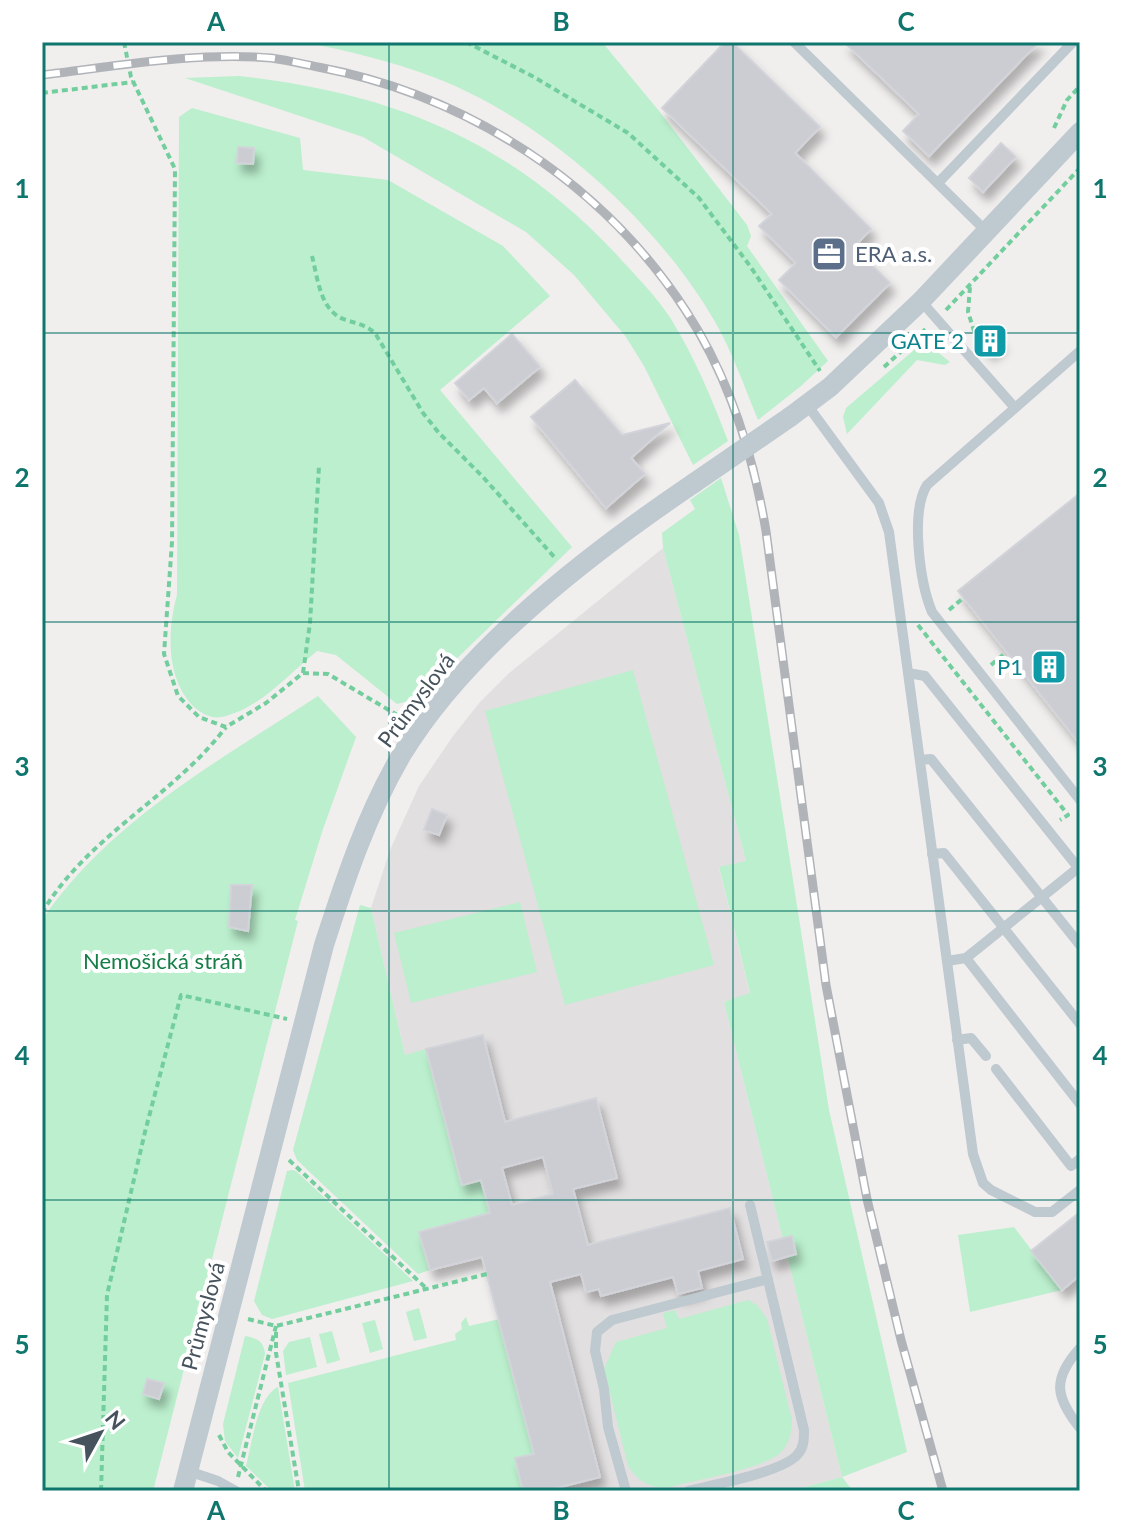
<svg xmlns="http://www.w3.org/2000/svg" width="1122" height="1533" font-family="Lato,sans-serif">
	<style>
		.education { fill: #e2dfe0 }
		.green { fill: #bbefcd }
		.building { fill: #cbcdd3; stroke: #d2d4da; stroke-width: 2; fill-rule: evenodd; filter: url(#shadow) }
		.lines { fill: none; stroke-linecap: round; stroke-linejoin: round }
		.path { stroke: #73ce9e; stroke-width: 4; stroke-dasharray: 6 4; stroke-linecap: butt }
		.service { stroke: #bec9d0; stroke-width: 10 }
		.minor { stroke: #bec9d0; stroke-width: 20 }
		.rail-casing { stroke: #b0b4b9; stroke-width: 9 }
		.rail { stroke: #fff; stroke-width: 6; stroke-dasharray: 18; stroke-linecap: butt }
		.minor-bridge { stroke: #bec9d0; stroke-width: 20 }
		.grid { fill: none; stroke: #0f766e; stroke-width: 2; stroke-opacity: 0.55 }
		.labels { text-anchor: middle; stroke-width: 8; stroke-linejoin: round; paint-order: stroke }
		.service-label { font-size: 22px; fill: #4e5e75; stroke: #fff; text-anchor: start }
		.culture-label { font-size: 22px; fill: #0d838f; stroke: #fff; text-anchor: end }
		.street-label { font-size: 22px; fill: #46525c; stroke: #fff }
		.park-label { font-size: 22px; fill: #157e46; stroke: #fff }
		.neatline { fill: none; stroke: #0f766e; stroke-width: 3 }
		.grid-label { font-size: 26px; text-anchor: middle; font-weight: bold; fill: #0f766e }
	</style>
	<defs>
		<filter id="shadow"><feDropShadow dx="5" dy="9" stdDeviation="4" flood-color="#0004"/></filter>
	</defs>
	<rect width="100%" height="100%" fill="#f1eeee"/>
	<!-- education -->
	<path class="education" d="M663,548l83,313 -27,7 31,126 -26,8 118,475 -52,14h-267l-8,-33 56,-14 -75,-133 -13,-54 -53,13 -11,-38 71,-20 -28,-27 -36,-135 -21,5 -34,-147 19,-58 29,-64 34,-50 27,-34 28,-28z"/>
	<!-- green -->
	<path class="green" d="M304,42h298l57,69 88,114 4,11 -4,10 81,115 -27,25 -43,34c-14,-34 -26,-69 -44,-100 -59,-101 -172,-202 -281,-243 -42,-16 -85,-26 -129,-35z
		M239,76c153,17 270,64 377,178 19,21 40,42 55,65 24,39 41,80 57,122l-35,24 -49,-99 -18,-29 -52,-62 -48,-43 -163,-95 -178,-59z
		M192,108l108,30 3,32 85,10 115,66 47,50 -110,94 132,157 -157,152 -18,5 -61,-49 -19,-4c-28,23 -55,55 -91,65 -13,4 -23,-1 -33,-10 -27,-28 -26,-75 -16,-111l2,-478z
		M920,345l15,5 15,12 -5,3 -28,-5 -70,74 -4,-17 3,-9z
		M721,478l18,57 90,575 78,342 -65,25 11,14h-63l52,-14 -118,-475 26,-9 -31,-126 27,-6 -83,-313 -1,-15 33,-24 -5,-9z
		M633,670l81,295 -149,40 -80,-294z
		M318,696l38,41 -34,95 -27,88 3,1 -145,570h-111v-571c67,-99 178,-160 276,-224z
		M520,902l17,70 -126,31 -17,-70z
		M360,905l11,3 34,147 21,-6 35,136 20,-5 9,33 -71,18 11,39 -12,4 -121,-114 -4,-10z
		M292,1170l4,1 117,110 -141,38 -10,-4 -8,-14 33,-130z
		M1014,1227l48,63 -92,22 -12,-77z
		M748,1300l9,5 10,14 25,101c0,12 -3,25 -13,34 -18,15 -84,26 -109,33 -19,2 -32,-5 -42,-21l-24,-97 12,-27 51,-14 -4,-15 12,-3 4,9z
		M419,1308l8,30 -13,3 -8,-29z
		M466,1317l3,9 31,-7 71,125 -56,14 8,33h-218l-17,-108 168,-43 -1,-6 7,-5 -1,-6z
		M375,1320l8,29 -13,4 -8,-30z
		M332,1331l8,29 -13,4 -8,-30z
		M245,1336c11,2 19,5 20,18l-27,104 -13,-17 -2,-17z
		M310,1337l7,30 -31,8 -3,-24 6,-9z
		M278,1387l17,104h-23l-26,-25c6,-22 11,-69 32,-79z"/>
	<!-- building -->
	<path class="building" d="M725,42h7l88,85 -25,26 76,76 -17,18 36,36 -54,54 -57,-57 17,-17 -37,-37 13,-12 -110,-106z
		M844,42h195l-110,114 -26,-25 16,-17z
		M1001,143l15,14 -33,35 -14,-14z
		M238,147l16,1 -1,16 -16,-1z
		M991,330l10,12 -12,10 -10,-12z
		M512,334l28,33 -43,36 -13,-15 -15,12 -14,-17z
		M575,380l47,55 48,-12 -39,35 14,16 -39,34 -75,-91z
		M1080,493v251l-122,-153z
		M432,809l15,6 -8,20 -15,-5z
		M231,885h21l-4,46 -19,-4z
		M483,1035l22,87 91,-24 21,80 -44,11 15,56 142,-37 13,51 -45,12 4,17 -24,6 -5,-17 -72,19 -2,-7 -13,3 -5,-18 -31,8 50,195 -55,14h-22l-8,-33 19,-4 -52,-197 -52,13 -11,-38 71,-19 -9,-33 -19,5 -36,-136zM543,1157l10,37 -41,11 -10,-37z
		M1080,1212v63l-18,15 -31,-39z
		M792,1236l4,18 -24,7 -5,-19z
		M147,1379l17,4 -5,16 -16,-5z"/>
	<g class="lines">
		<!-- path -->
		<path class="path" d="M124,42l7,35 44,92 -3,373 -8,112 14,42 21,21 27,10 40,-24 37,-30 25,1 76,45
			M466,42l68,35 94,56 71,65 51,68 70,105
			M42,93l91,-11
			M1054,128l13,-28 13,-14
			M312,256c6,23 8,56 34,64 12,4 20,5 29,13l48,80 16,20 44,44 73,82
			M970,287l-2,25 8,25
			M946,310l134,-142
			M884,367l44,-40
			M949,610l13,-11
			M918,625l150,190 -8,5
			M991,665l13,-11
			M303,673l7,-50 9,-157
			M42,913c45,-77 131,-116 184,-186
			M289,1160l137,128
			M248,1319l28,7 211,-52
			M276,1332v21l23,138
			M219,1435l9,17 38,39
			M238,1477l38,-151
			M101,1491l6,-196 38,-163 36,-137 106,24"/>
		<!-- service -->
		<path class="service" d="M794,42l192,189
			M938,183l135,-141
			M921,301l94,107
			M1080,351l-153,134c-17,27 -7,98 5,127l148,188
			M808,406l71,97 10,29 84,622 10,29 8,7 44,22h17l28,-22
			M908,673l17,3 155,194
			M920,760l11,-1 149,186
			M932,854l12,-1 136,171
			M966,958l112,-90
			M947,961l19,-3 114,146
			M957,1040l14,-2 15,18
			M996,1069l75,97 9,-7
			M1080,1348c-28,31 -25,49 0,80
			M188,1471l30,10 18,10
			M626,1491l-18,-64 -4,-38 -9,-38 2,-19 15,-12 156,-41
			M688,1491c24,-6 96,-19 110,-37 6,-7 6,-15 6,-24l-54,-225"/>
		<!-- minor -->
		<path class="minor" d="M790,417l40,-30 91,-86 159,-169
			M183,1491l141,-546c21,-65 43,-132 78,-191 64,-106 190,-202 292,-271"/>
		<defs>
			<path id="rail" d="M42,75c76,-9 152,-23 229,-17 16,2 32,6 47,9 149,28 285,116 368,244 43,66 67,143 80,220l60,454 41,214 34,141 42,151"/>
		</defs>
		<!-- rail casing -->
		<use href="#rail" class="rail-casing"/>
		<!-- rail -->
		<use href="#rail" class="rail"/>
		<!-- minor-bridge -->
		<path class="minor-bridge" d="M694,483l96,-66"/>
	</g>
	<!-- grid -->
	<path class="grid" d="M389,42v1449M733,42v1449M42,333h1038M42,622h1038M42,911h1038M42,1200h1038"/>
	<!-- icons -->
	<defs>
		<symbol id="office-square" viewBox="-11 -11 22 22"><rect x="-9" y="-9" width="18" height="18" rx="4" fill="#5c6f8a" stroke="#fff"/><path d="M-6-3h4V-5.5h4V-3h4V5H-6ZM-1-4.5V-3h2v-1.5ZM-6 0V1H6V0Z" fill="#fff"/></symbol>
		<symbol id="building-square" viewBox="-11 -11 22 22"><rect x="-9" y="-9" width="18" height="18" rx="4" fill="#0f9aa8" stroke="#fff"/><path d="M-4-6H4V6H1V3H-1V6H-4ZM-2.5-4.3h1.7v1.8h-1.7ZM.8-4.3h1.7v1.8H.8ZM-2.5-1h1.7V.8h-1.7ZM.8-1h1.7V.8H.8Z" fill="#fff"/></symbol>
	</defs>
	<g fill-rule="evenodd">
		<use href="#office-square" x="809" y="234" width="40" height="40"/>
		<use href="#building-square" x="970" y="321" width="40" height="40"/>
		<use href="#building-square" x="1029" y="647" width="40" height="40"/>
	</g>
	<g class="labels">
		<!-- service labels -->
		<g class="service-label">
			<text x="855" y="262">ERA a.s.</text>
		</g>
		<!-- culture labels -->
		<g class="culture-label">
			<text x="964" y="349">GATE 2</text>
			<text x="1023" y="675">P1</text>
		</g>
		<!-- street labels -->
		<g class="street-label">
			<text transform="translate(416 700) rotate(-53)" y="8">Průmyslová</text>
			<text transform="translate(203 1316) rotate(-75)" y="8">Průmyslová</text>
		</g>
		<!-- park labels -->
		<g class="park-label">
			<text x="163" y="969">Nemošická stráň</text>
		</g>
	</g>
	<!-- border -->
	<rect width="1122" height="1533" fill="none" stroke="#ffffff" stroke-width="88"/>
	<!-- north arrow -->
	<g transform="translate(100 1433) rotate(50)" stroke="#ffffff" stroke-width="6" paint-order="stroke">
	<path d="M0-6L14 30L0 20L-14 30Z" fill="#46525c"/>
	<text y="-12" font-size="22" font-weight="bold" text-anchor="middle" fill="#46525c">N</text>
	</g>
	<rect x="44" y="44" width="1034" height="1445" class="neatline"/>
	<g class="grid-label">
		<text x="216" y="31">A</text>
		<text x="561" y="31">B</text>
		<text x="906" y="31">C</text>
		<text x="22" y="198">1</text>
		<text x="1100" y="198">1</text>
		<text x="22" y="487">2</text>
		<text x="1100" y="487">2</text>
		<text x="22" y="776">3</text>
		<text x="1100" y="776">3</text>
		<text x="22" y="1065">4</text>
		<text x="1100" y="1065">4</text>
		<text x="22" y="1354">5</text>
		<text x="1100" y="1354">5</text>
		<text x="216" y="1520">A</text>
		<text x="561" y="1520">B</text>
		<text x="906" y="1520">C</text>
	</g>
</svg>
